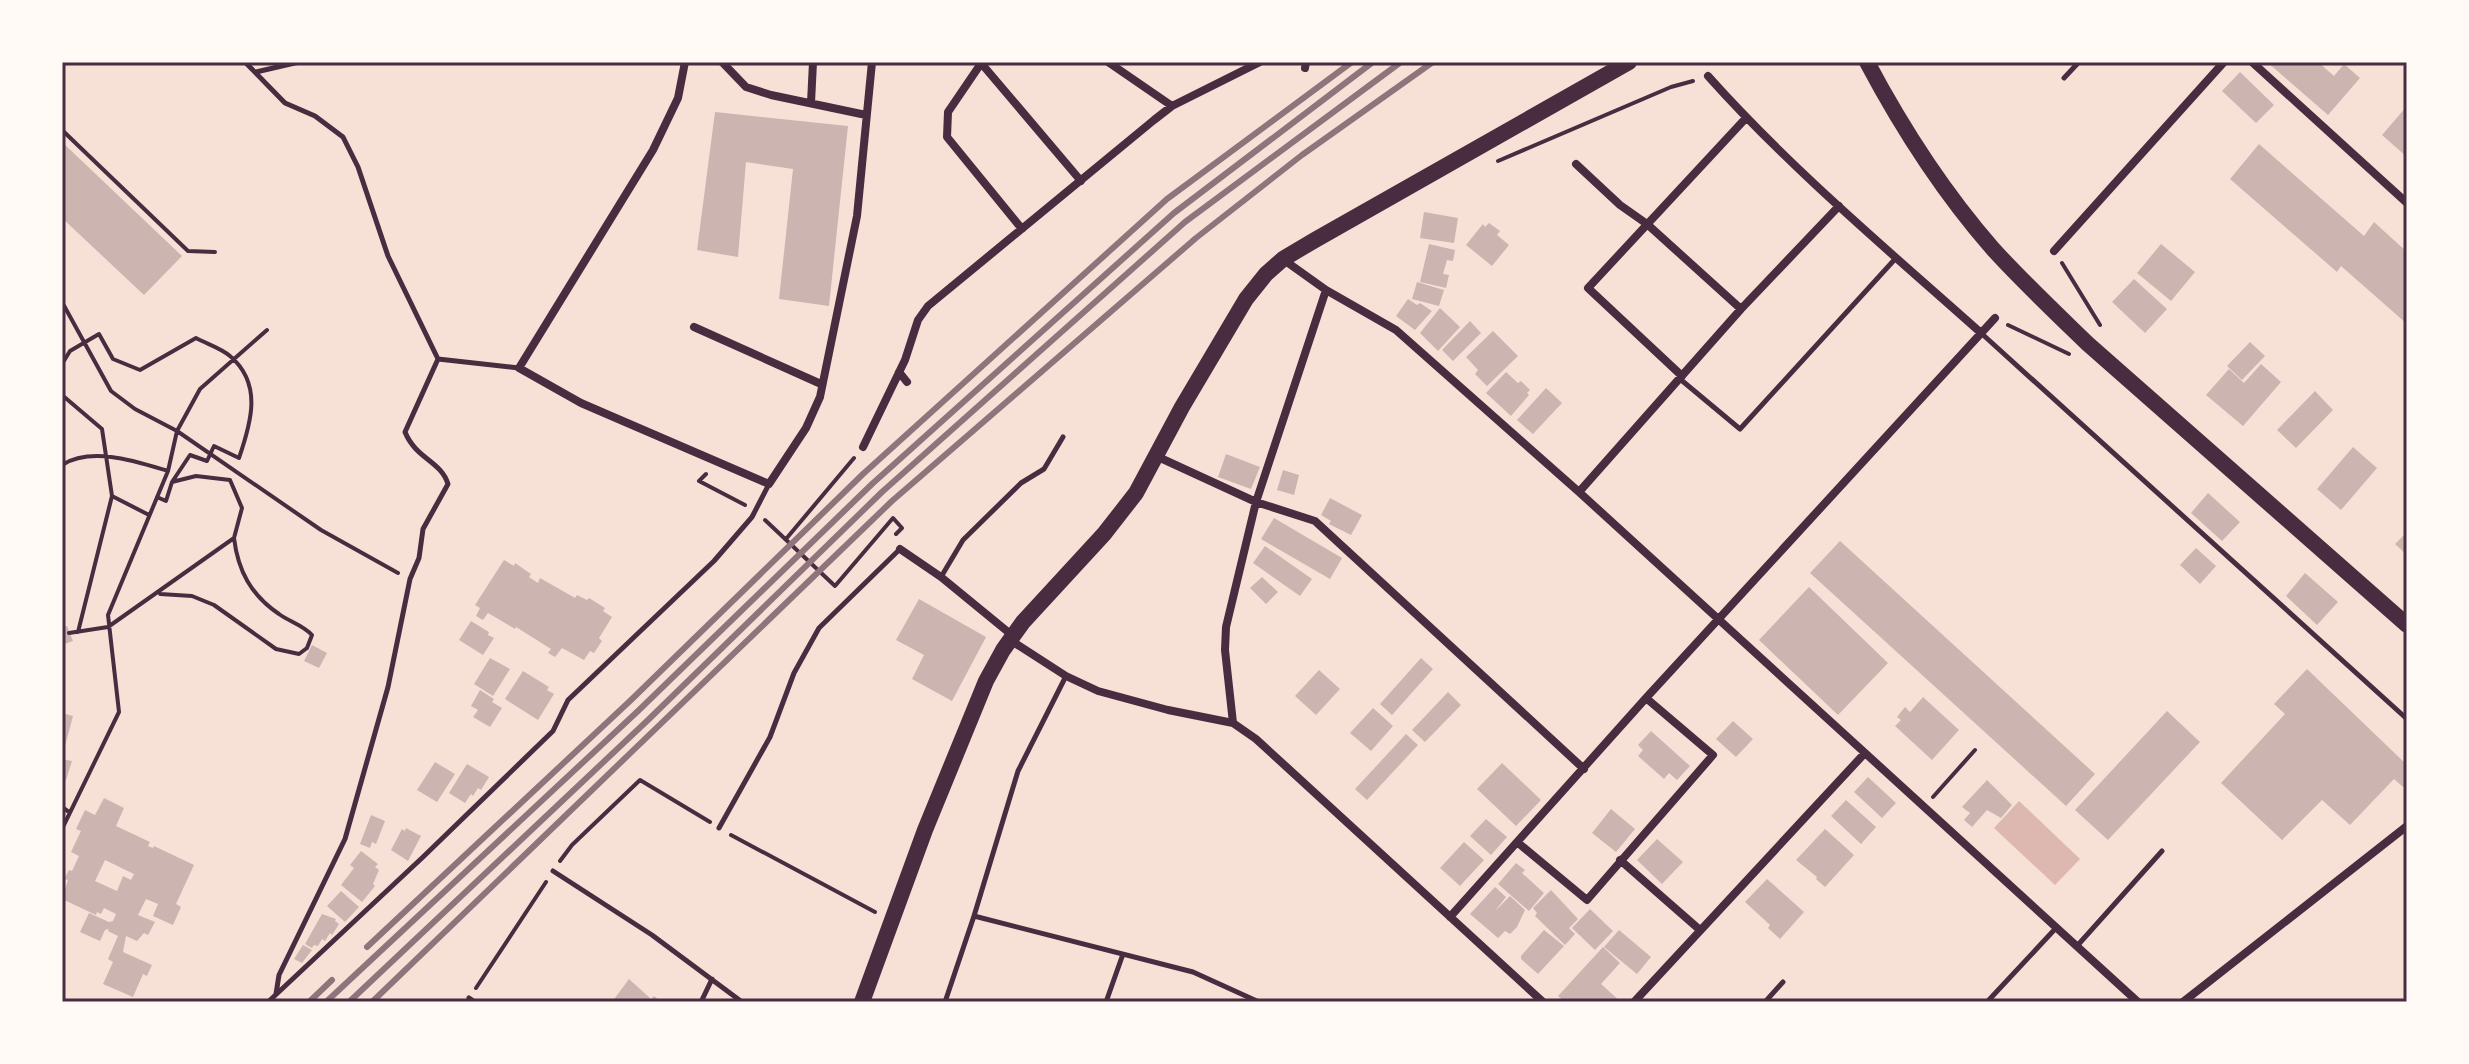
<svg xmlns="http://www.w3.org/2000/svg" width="2469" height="1064" font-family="Lato,sans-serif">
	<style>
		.water { fill: #dcb8b0 }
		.building { fill: #ccb4b1; fill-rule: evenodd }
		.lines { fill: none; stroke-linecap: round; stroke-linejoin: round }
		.path { stroke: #4a2c40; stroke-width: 4 }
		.service { stroke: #4a2c40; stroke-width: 5 }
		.minor { stroke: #4a2c40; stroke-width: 8 }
		.primary { stroke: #4a2c40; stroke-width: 16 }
		.rail { stroke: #8f747c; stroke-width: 6 }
		.neatline { fill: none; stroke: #4a2c40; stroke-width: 3 }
	</style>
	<rect width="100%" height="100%" fill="#f7e1d7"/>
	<!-- water -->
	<path class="water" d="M2019,801l61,58 -25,26 -61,-57z"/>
	<!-- building -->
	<path class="building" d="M2267,62h51l16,14 10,-12 16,14 -32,37z
		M2240,72l34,33 -18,18 -34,-32z
		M2407,106v51l-25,-22z
		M715,112l133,14 -19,180 -50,-7 14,-130 -47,-7 -8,95 -41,-7z
		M62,142l120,114 -38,39 -82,-77z
		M2259,144l105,92 10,-14 33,30v72l-66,-58 -4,6 -107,-93z
		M1424,212l34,6 -4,25 -34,-5z
		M1489,223l11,8 -3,4 12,10 -17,21 -26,-21 17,-21 2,3z
		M1429,244l26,6 -2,11 -6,-1 -4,14 6,1 -3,13 -26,-6z
		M2161,244l34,28 -24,29 -34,-28z
		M2134,279l33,30 -22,24 -33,-31z
		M1417,282l27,8 -5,16 -27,-7z
		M1408,299l9,6 3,-2 12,8 -17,19 -19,-14z
		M1440,308l20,19 -22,24 -18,-18z
		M1470,321l11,12 -28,28 -11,-11z
		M1493,331l25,25 -31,30 -12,-12 3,-4 -12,-13z
		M2250,342l15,14 -23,24 -15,-14z
		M2261,364l20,18 -38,44 -37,-31 23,-26 15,14z
		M1506,372l12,11 3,-2 9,9 -3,3 2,2 -18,21 -25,-23z
		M1546,388l16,15 -29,31 -16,-14z
		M2315,391l18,19 -37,38 -19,-18z
		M2353,447l24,21 -36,42 -24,-21z
		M1226,454l34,13 -9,22 -33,-12z
		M1283,470l16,5 -5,20 -17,-5z
		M2208,493l32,29 -18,19 -31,-28z
		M1330,498l32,17 -11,20 -22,-11 2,-3 -10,-6z
		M1274,518l68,40 -12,21 -69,-40z
		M2407,532v23l-12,-11z
		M1840,541l255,233 -29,32 -256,-233z
		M1265,546l47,33 -12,17 -47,-33z
		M2196,548l20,18 -16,18 -20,-19z
		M504,560l10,6 1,-3 16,11 -2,3 9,6 2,-5 35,20 2,-3 10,5 2,-2 16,10 -2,3 9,6 -13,21 3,3 -8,12 -4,-2 -6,9 -22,-12 -7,9 -7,-4 3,-4 -35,-22 -1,2 -27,-16 -5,7 -7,-4 4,-8 -5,-3z
		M2305,573l33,29 -21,23 -31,-29z
		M1262,577l16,15 -12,12 -16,-16z
		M1809,587l79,76 -50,52 -79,-75z
		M919,599l67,38 -34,64 -40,-22 12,-24 -28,-15z
		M471,621l18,11 -1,3 6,3 -11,17 -24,-15z
		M67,626l6,15 -11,4v-18z
		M312,645l15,8 -8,15 -15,-7z
		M490,658l20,11 -17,27 -19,-12z
		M1421,658l12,11 -41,46 -12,-11z
		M2307,669l99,95 -2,3 3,3v12l-4,5 -9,-8 -44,46 -28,-25 -40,40 -61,-57 64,-69 -11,-10z
		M1319,670l21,19 -24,26 -21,-19z
		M523,671l26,16 -2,3 7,4 -16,26 -33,-21z
		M480,690l14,9 -2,3 10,6 -12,19 -17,-10 5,-7 -7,-4z
		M1448,692l13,13 -36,37 -13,-12z
		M1923,697l36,33 -27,30 -37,-34 6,-6 -4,-3 8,-10 5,5z
		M1373,708l20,18 -22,25 -21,-18z
		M2167,711l33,31 -92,98 -33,-30z
		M62,713l11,3 -10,38h-1z
		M1733,721l20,18 -17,18 -20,-18z
		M1651,731l39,35 -13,14 -8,-7 -5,6 -26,-23 5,-6 -5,-5z
		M1406,734l12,11 -51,55 -12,-11z
		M62,759l10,2 -6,19 -4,-2z
		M435,762l20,12 -18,28 -20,-12z
		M1502,763l39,37 -25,26 -39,-37z
		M467,764l22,13 -8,13 -3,-2 -5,8 -2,-2 -6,9 -16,-10z
		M1868,777l28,26 -14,15 -28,-26z
		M1987,780l25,25 -11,13 -14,-8 -15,17 -8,-7 6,-7 -8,-6z
		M104,798l20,10 -8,18 34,16 -2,4 5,2 1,-2 40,19 -18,39 5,3 -8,18 -20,-9 5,-12 -12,-5 -8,16 17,7 -7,13 -4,-2 -7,8 -11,-5 -3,16 29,13 -5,11 -4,-2 -10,23 -30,-13 10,-22 -5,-3 10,-23 -10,-5 1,-2 -4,1 -5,11 -20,-9 9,-19 20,9 4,-1 3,-7 -12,-6 -3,6 -4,-2 -1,3 -34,-16 6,-19 -4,-1 5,-9 3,1 7,-15 -8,-4 10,-21 -5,-2 9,-19 10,5zM105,860l29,14 -3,6 -8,-4 -6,15 -22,-10z
		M1846,800l30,27 -15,17 -30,-28z
		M1611,809l24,20 -19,23 -24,-19z
		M371,815l14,6 -9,23 -4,-2 -2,6 -10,-4z
		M1486,819l21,18 -16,18 -21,-19z
		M406,828l15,8 -13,25 -17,-11 11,-21 3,2z
		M1825,829l29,26 -29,32 -9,-8 1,-2 -21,-17z
		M1657,839l26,23 -21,22 -25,-24z
		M1464,842l20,18 -24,26 -20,-18z
		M361,851l17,13 -3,3 4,3 -6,14 2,2 -13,16 -21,-17 13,-17 -4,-3z
		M1516,863l9,7 -3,3 22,20 -15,18 -31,-27z
		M1767,879l37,33 -24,27 -12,-11 2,-3 -25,-23z
		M1495,887l11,10 -11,14 15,-15 15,14 -8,17 -7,7 -5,-3 -7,7 -28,-24z
		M1551,890l27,29 -9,9 6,6 -10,11 -30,-29 2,-3 -4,-5z
		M341,891l18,16 -14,15 -18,-16z
		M1590,909l23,22 -18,19 -23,-22z
		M322,914l14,5 -1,2 4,3 -7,11 -2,-2 -5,8 -3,-2 -4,7 -4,-1 -2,3 -7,-4z
		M1544,930l20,16 -26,28 -17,-15v-3z
		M1619,930l32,27 -14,17 -33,-27z
		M303,945l9,5 -10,13 -8,-4z
		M1603,947l17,16 -19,21 20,18h-56l-7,-6z
		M629,979l22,20 3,-3 8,6h-50z"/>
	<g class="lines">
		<!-- path -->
		<path class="path" d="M62,130l126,121 27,1
			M1498,161l173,-74 22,-6
			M2062,263l38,62
			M62,302l49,89 24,18 42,22 144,99 77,43
			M2008,325l61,29
			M62,364l8,-13 29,-17 14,25 27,11 56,-32c11,6 25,10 34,18 33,28 21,67 9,102l-25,-12 -7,15 -17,-6 -18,27
			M62,395l40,34 10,67 37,19
			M62,465c30,-19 76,-3 106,6
			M706,474l-7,7 46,24
			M765,520l70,66 58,-68 9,10 -6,6
			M786,539l68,-81
			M160,594l32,2 22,9 62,44 23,5 8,-6 5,-13c-9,-10 -22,-13 -33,-21 -28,-19 -41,-43 -45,-76
			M78,632l34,-136
			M69,633l39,-6 126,-89 8,-30 -12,-28 -34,-4 -24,6 -6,19 -9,-4
			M1933,797l42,-47
			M62,807l7,5
			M62,829l57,-117 -11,-97 60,-144 9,-40 23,-42 67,-59
			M731,835l144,77
			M560,861l12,-16 68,-65 70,42
			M476,988l70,-106"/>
		<!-- service -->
		<path class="service" d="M245,62l40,41 30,13 28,21 15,30 30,89 50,103 81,9
			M256,72l43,-10
			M2064,78l15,-16
			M1981,333l426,386
			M1680,379l60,50 156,-171
			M941,577l22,-37 58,-57 23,-14 19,-32
			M719,828l51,-91 24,-64 25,-45 81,-79
			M553,871l99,64 90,67
			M974,916l44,-145 48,-95
			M2077,946l85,-95
			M276,994l3,-19 66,-136 43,-152 22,-108 9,-21 4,-29 25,-45c-7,-23 -32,-25 -43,-52l33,-73
			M469,998l6,4
			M268,1002l155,-145 130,-126 15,-31 146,-139 38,-44 17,-33
			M701,1002l11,-23
			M945,1002l29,-86 219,56 66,30
			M1106,1002l17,-48
			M1765,1002l18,-20
			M1987,1002l69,-74"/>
		<!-- minor -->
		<path class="minor" d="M685,62l-7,36 -25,52 -134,218 62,35 188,81 37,-56 14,-31 37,-181 15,-154
			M722,62l24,25 25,8 95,20
			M982,62l-34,50 -1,25 75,92
			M1108,62l64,44
			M2252,62l155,141
			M981,63l100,118
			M1305,68l1,-6
			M1708,76c83,93 180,174 273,257
			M811,103l2,-41
			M1576,164l44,41 27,19 94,85
			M2054,251l170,-189
			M1284,260l42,30 70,40 183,162 559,510
			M694,327l127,57
			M899,372l8,10
			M1682,376l-94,-88 158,-170
			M863,447l42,-87 13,-40 10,-14 226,-186 18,-14 88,-44
			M1156,456l100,46 59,19 269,248
			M1579,492l162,-183 98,-103
			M900,549l41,28 72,59
			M1010,640l56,36 32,15 70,19 65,13 23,16 287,263
			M1233,723l-8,-73 1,-23 30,-125 70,-212
			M1517,842l70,58 126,-145 -67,-57
			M1620,860l80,70
			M1450,917l196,-219 349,-380
			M1634,1002l230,-248
			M2183,1002l224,-176"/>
		<!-- primary -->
		<path class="primary" d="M1867,62c35,66 77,131 126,187 30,33 63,64 95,95l319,281
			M862,1002l63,-172 61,-149 17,-31 20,-28 81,-88 32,-41 46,-86 64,-108 20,-25 17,-15 32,-19 314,-178"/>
		<!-- rail -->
		<path class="rail" d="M367,947l264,-247 232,-226 304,-275 185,-137
			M309,1002l23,-22
			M326,1002l312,-291 234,-227 302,-271 199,-151
			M349,1002l299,-282 234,-228 303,-270 216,-160
			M372,1002l520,-501 304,-263 106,-83 131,-93"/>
	</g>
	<!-- border -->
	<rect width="2469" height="1064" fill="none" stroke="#fffaf5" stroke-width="128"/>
	<rect x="64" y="64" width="2341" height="936" class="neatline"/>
</svg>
